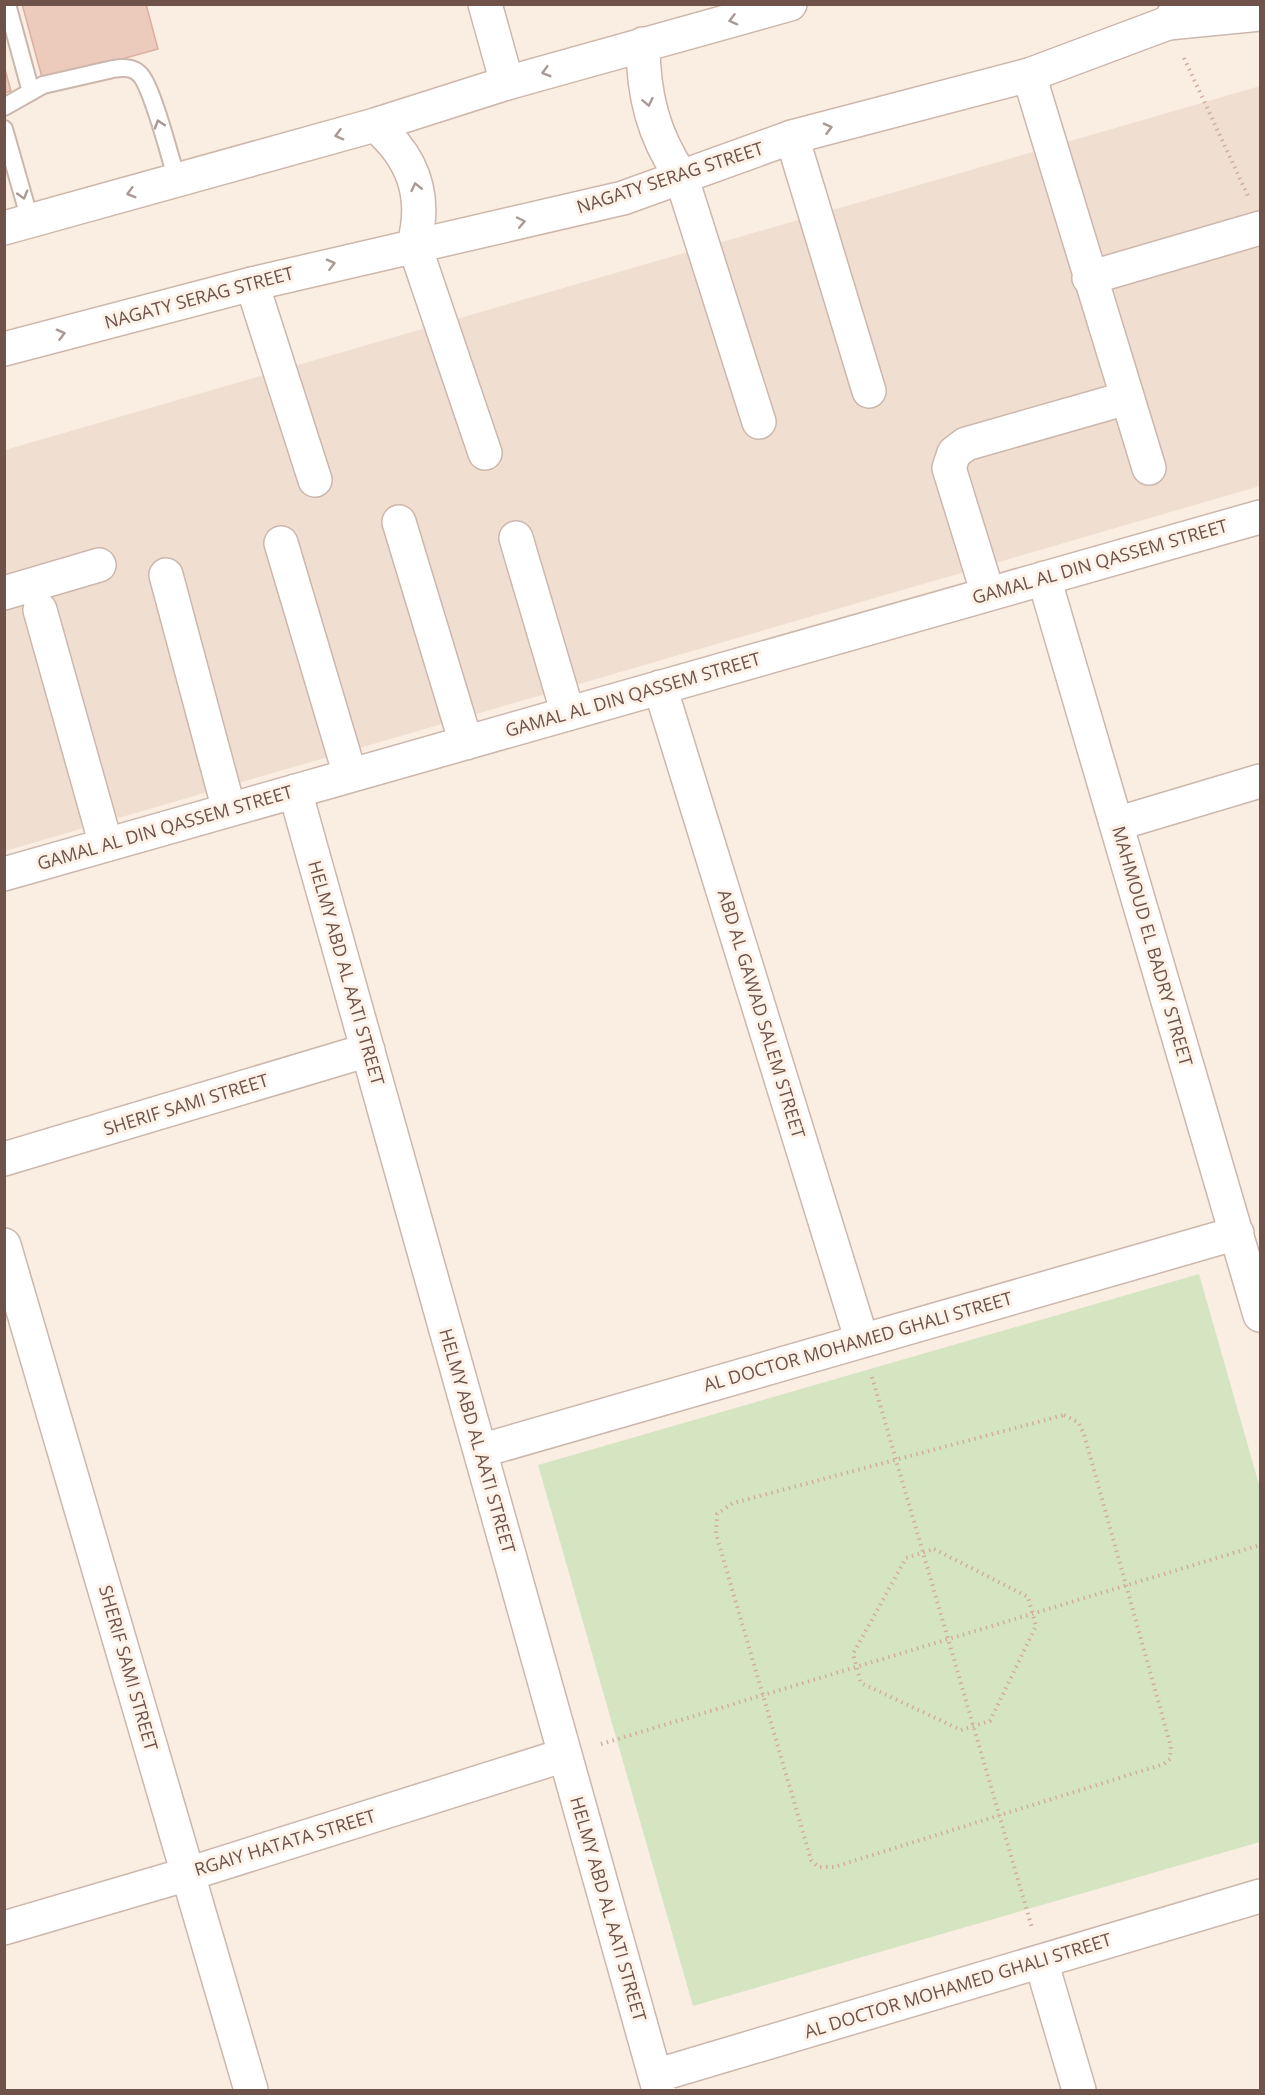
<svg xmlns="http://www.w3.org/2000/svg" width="1265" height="2095" font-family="'Open Sans',sans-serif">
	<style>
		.residential { fill: #f0dfd1 }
		.green { fill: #d5e5c2 }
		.building { fill: #eccabc; stroke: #ddaf9e; stroke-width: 1.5 }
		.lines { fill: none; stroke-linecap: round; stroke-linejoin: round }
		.lane-casing { stroke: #ccb7ad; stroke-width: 20 }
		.street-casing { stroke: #ccb7ad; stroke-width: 36 }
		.secondary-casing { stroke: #ceb6ab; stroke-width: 36 }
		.path { stroke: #d1ada0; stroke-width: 4; stroke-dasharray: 1.5 4.5; stroke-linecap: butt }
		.lane { stroke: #fff; stroke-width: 16 }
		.street { stroke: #fff; stroke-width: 33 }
		.secondary { stroke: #fff; stroke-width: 33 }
		.oneway { stroke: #a99893 }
		.labels { text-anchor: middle; stroke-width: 6; stroke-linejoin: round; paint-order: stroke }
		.street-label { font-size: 18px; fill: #6f534b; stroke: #fdf2e8 }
	</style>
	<rect width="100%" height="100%" fill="#faeee2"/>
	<!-- residential -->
	<path class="residential" d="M1260,86v400l-1255,365v-401z"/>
	<!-- green -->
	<path class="green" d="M1199,1274l61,214v354l-567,164 -155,-541z"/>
	<!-- building -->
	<path class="building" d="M22,4h124l12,45 -115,32z
		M4,66l7,25 -7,2z"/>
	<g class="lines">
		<defs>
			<path id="lane" d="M7,4l24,88
				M4,107l39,-22 70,-16c11,-2 22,-2 29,8 12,17 28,80 35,103
				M4,129l26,91"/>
			<path id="street" d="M485,4l22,79
				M1168,23l92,-9
				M1029,75l120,393
				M792,137l77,254
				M681,176l78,246
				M414,244l71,209
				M1089,278l171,-50
				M252,284l63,196
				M399,522l67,221
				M516,538l52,176
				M281,543l69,232
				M166,575l63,235
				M1044,578l216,737
				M4,593l95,-28
				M988,594l-39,-126 5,-15 12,-9 161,-46
				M40,610l66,235
				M660,687l202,654
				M295,791l364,1299
				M1116,824l144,-43
				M4,874l1256,-357
				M4,1159l364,-109
				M4,1245l247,845
				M480,1451l757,-218
				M4,1928l184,-54 377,-119
				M1041,1961l38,129
				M655,2076l605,-180"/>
			<path id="secondary" d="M643,44c0,50 10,91 38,132
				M375,125c38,32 52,71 39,119
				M4,228l371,-103 132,-42 283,-79
				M4,349l248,-65 371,-86 169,-61 237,-62 139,-52 14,-19"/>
		</defs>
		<!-- lane casing -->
		<use href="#lane" class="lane-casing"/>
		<!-- street casing -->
		<use href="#street" class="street-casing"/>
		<!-- secondary casing -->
		<use href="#secondary" class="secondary-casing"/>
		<!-- path -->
		<path class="path" d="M1184,58l64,138
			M872,1377l160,551
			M1064,1415l14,7 6,12 87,313 -1,12 -6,5 -330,103h-16l-7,-7 -95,-326 1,-20 16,-11z
			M934,1549l94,48 8,29 -46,95 -29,9 -100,-47 -8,-29 53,-96z
			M601,1744l659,-199"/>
		<!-- lane -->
		<use href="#lane" class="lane"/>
		<!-- street -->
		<use href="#street" class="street"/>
		<!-- secondary -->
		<use href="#secondary" class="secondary"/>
	</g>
	<!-- one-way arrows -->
	<defs><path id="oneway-chevron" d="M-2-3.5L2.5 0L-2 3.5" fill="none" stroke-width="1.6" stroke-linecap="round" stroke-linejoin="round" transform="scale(1.5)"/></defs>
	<g class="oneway">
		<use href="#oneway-chevron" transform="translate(733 20) rotate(165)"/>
		<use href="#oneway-chevron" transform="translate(546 72) rotate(164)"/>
		<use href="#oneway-chevron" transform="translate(648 102) rotate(78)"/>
		<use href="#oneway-chevron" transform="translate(159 124) rotate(-108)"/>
		<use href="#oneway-chevron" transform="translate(828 128) rotate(-15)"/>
		<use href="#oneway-chevron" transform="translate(339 135) rotate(165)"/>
		<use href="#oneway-chevron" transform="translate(416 187) rotate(-103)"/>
		<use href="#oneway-chevron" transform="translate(131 193) rotate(164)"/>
		<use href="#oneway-chevron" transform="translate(23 195) rotate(74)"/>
		<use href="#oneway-chevron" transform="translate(521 222) rotate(-12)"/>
		<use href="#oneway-chevron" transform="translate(331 264) rotate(-14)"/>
		<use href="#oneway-chevron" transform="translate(61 334) rotate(-15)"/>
	</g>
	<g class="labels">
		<!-- street labels -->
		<g class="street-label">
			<text transform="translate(670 178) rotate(-18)" y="6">NAGATY SERAG STREET</text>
			<text transform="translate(199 298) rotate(-15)" y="6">NAGATY SERAG STREET</text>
			<text transform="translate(1100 562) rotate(-16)" y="6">GAMAL AL DIN QASSEM STREET</text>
			<text transform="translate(633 695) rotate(-16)" y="6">GAMAL AL DIN QASSEM STREET</text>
			<text transform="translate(165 828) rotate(-16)" y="6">GAMAL AL DIN QASSEM STREET</text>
			<text transform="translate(1152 946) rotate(74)" y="6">MAHMOUD EL BADRY STREET</text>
			<text transform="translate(346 973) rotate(74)" y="6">HELMY ABD AL AATI STREET</text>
			<text transform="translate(761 1014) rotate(73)" y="6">ABD AL GAWAD SALEM STREET</text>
			<text transform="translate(186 1105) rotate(-17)" y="6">SHERIF SAMI STREET</text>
			<text transform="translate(858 1342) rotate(-16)" y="6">AL DOCTOR MOHAMED GHALI STREET</text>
			<text transform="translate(477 1441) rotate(74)" y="6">HELMY ABD AL AATI STREET</text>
			<text transform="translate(128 1668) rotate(74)" y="6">SHERIF SAMI STREET</text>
			<text transform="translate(285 1843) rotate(-17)" y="6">RGAIY HATATA STREET</text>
			<text transform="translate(608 1909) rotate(74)" y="6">HELMY ABD AL AATI STREET</text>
			<text transform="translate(958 1986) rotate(-17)" y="6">AL DOCTOR MOHAMED GHALI STREET</text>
		</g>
	</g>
	<!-- border -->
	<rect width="1265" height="2095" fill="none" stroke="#6f534b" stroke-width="12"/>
</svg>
